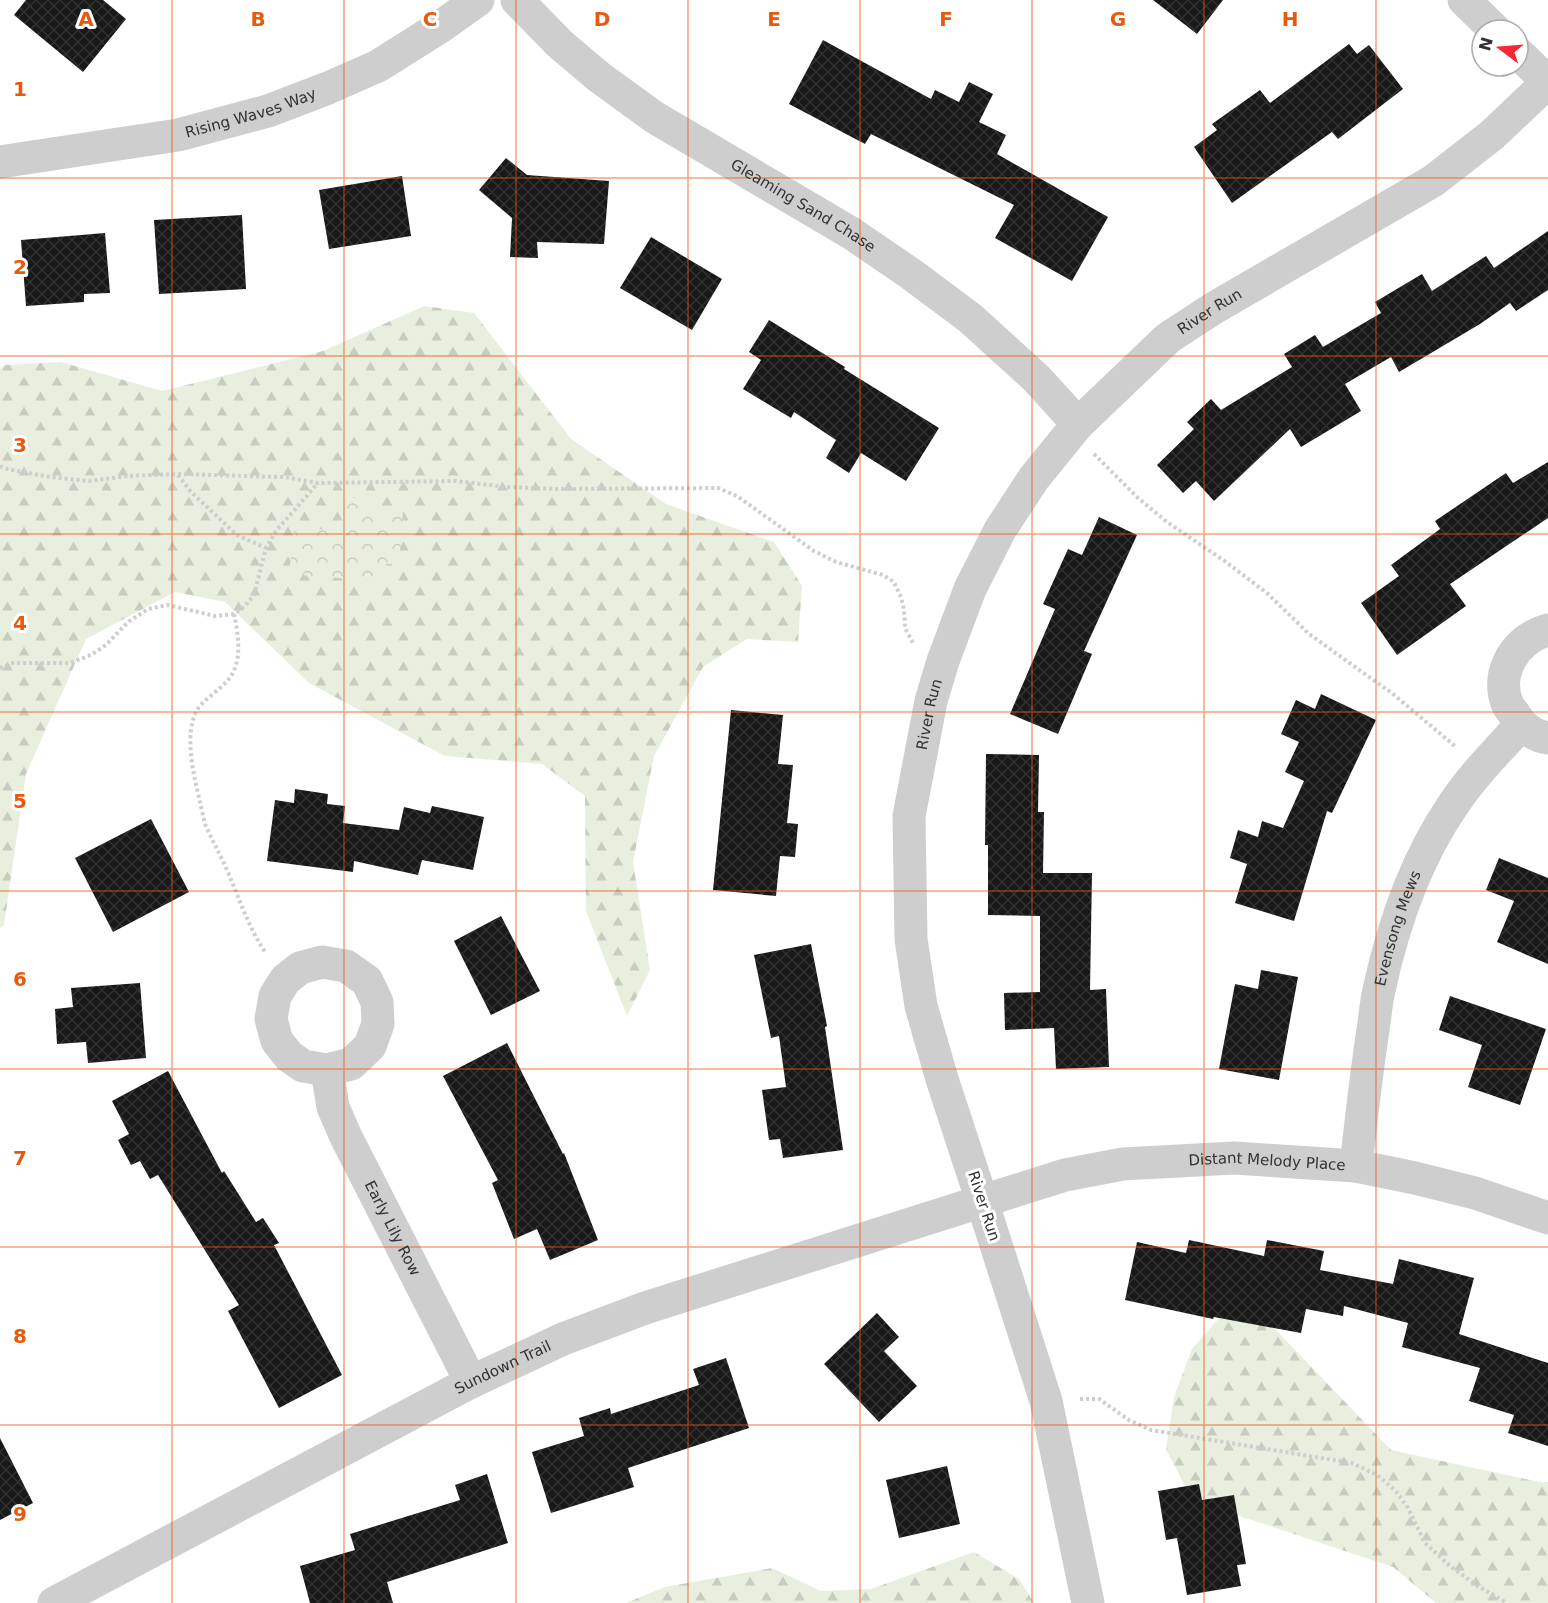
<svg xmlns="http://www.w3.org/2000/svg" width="1548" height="1603" font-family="'DejaVu Sans',sans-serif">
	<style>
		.forest { fill: url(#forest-firs) }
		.park { fill: url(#park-crowns) }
		.building { fill: url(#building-cross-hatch) }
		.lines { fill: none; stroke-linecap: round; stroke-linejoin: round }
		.path { stroke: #cecece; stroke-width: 4; stroke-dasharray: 3 3; stroke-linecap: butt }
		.minor { stroke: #cecece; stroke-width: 33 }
		.grid { fill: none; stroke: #e8590c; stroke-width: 1.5; stroke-opacity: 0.55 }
		.labels { text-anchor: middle; stroke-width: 6; stroke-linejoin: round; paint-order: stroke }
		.street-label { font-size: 15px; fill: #313131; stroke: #fff }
		.grid-label { font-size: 20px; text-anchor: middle; font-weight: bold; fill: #e8590c; stroke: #fff; stroke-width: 6; stroke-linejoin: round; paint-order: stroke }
	</style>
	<defs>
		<pattern id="forest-firs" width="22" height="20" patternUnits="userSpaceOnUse" patternTransform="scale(1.5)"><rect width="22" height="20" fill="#e8efdf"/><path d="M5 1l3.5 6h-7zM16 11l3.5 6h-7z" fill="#c7cdc0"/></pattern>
		<pattern id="park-crowns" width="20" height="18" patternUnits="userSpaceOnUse" patternTransform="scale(1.5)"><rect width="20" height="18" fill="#e8efdf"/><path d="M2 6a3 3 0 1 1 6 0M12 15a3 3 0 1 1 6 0" fill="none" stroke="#c7cdc0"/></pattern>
		<pattern id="building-cross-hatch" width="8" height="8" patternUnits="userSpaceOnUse" patternTransform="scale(1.5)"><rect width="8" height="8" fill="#181818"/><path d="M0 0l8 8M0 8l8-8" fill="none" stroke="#313131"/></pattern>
	</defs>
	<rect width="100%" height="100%" fill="#fff"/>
	<!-- forest -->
	<path class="forest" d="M424,306l50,7 97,126 95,65 108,38 28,44 -4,56 -51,-3 -44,28 -49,89 -21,106 17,108 -23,46 -41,-105 -1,-115 -43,-32 -97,-8 -136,-73 -84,-81 -50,-10 -89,47 -60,135 -22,151 -4,3v-560l5,-3 56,-3 101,29 161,-40z
		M1227,1309l47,19 117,122 148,32h9v121h-112l-43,-36 -201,-67 -26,-51 8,-52 18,-48z
		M974,1552l45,27 15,24h-408l39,-16 107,-19 49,23 50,-2z"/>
	<!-- park -->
	<path class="park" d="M345,497l30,3v8l28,2 -4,54h-13l-1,18 -96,-8 5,-47 48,4z"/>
	<!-- building -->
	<path class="building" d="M26,0h77l23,19 -43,53 -69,-57z
		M1153,0h70l-26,34z
		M823,40l108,59 4,-9 24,12 10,-20 24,12 -14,28 27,13 -9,19 111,63 -36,64 -77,-43 19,-33 -143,-71 -6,10 -76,-40z
		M1349,44l8,10 12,-9 34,44 -65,50 -6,-7 -100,71 -38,-56 23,-17 -5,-6 48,-34 10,13z
		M506,158l21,17 82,6 -5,63 -67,-2 1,16 -28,-1 2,-39 -33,-28z
		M402,176l9,60 -82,13 -10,-59z
		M242,215l4,74 -87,5 -5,-74z
		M1548,231v59l-32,21 -6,-8 -30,21 -81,48 -8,-15 -46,27 16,27 -60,36 -11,-18 -76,72 -18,-20 -13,12 -26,-28 37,-36 -7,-7 24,-23 10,11 71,-43 -8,-13 31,-19 8,12 58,-34 -6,-11 47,-28 10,17 54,-35 8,12z
		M105,233l5,60 -26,1v8l-58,4 -5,-66z
		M651,237l71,42 -30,51 -72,-42z
		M769,320l76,47 -1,2 95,59 -33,53 -45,-28 -12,20 -23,-15 10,-18 -42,-28 -3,6 -48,-29 18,-29 -12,-8z
		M1548,462v56l-98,66 16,22 -69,49 -36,-52 38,-27 -8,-11 49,-36 -5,-8 71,-48 7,10z
		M1099,517l38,18 -53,116 8,3 -34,80 -48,-20 45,-105 -12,-5 25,-55 14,6z
		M1321,694l55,26 -44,93 -5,-2 -33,110 -59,-18 12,-39 -17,-6 8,-28 20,7 4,-16 21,7 21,-47 -19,-9 14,-30 -18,-8 15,-34 19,9z
		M731,710l52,5 -5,49 15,1 -6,58 11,1 -3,33 -15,-1 -4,40 -63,-6z
		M986,754l53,1 -1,57h6l-1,61h49l-2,117 16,-1 3,78 -53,2 -2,-41 -49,2 -1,-37 36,-1v-76l-52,-1v-70h-3z
		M295,789l33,5 -1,10 18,2 -2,17 56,7 5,-23 26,6 2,-7 52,11 -11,53 -51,-10 -4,15 -64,-14 -1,11 -86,-11 8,-61 19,3z
		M151,819l38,73 -76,40 -38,-74z
		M1499,858l49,20v86l-51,-22 17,-41 -28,-11z
		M501,916l39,75 -49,24 -37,-74z
		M811,944l16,82 -2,1 18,123 -60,8 -3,-19 -11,1 -7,-50 24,-3 -7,-51 -8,2 -17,-83z
		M1261,970l37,7 -19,103 -60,-11 16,-85 23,5z
		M140,983l6,75 -58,5 -2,-21 -29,2 -2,-35 18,-2 -2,-19z
		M1450,996l96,33 -26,76 -52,-18 14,-42 -43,-15z
		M507,1043l56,111 1,-1 34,87 -48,20 -13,-31 -23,10 -22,-56 6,-3 -55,-104z
		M168,1071l54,102 2,-2 32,51 7,-4 16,25 -5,2 68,130 -63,33 -51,-97 11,-6 -81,-130 -8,4 -10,-18 -9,4 -13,-25 11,-6 -17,-33z
		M1189,1240l75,16 3,-16 57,11 -4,19 73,14 6,-25 75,19 -15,56 89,29v83l-40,-13 6,-18 -45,-14 11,-33 -78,-21 6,-24 -64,-17 -1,10 -37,-7 -5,24 -87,-16 -1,2 -88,-19 12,-58 49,11z
		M877,1313l22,24 -15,14 33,35 -38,36 -55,-58z
		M726,1358l23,70 -121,40 6,19 -83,26 -19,-61 52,-16 -5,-18 31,-10 1,6 88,-29 -6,-16z
		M0,1438l33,65 -33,17z
		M947,1466l13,58 -61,14 -13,-58z
		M487,1474l21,69 -121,39 6,21h-83l-10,-37 55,-16 -5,-16 110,-34 -5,-15z
		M1199,1484l3,16 32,-5 12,69 -9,1 4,21 -54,9 -10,-57 -11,2 -8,-49z"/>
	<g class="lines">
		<!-- path -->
		<path class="path" d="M1094,454l44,44 29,24 59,40 42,32 41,40 84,60 63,53
			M0,466l7,3 43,8 39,4 40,-5 48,-2 107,3 34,6 138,-2 51,6 49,2 162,-1 19,8 77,55 22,11 47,13 11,7 7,15 3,13 1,18 9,17
			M178,475l13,17 46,43 29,13
			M234,614c5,24 10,54 -12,72 -8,8 -21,16 -26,26 -12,25 -2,64 4,90 2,7 3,15 5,22 7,16 15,30 22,46 12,28 21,56 38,82
			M0,668l13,-5h57l21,-8 15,-10 22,-23 20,-13 20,-4 47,11 19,-2 11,-8 9,-11 12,-47 10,-17 42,-48
			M1080,1399h19l30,21 22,10 201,33 25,12 18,15 13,18 17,35 25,23 26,19 31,18"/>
		<!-- minor -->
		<g class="minor">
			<path id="s1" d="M517,0l43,44 39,33 55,40 197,116 60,41 59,44 66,60 42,46"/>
			<path d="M1464,0l31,30"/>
			<path d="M1518,53l30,29"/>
			<path id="s2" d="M0,162l178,-27 90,-24 60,-23 50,-22 62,-39 38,-27"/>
			<path d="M1548,630c-31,8 -53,41 -41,73 1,4 5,8 8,12 7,12 19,21 33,23"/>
			<path id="s3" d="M327,1070l24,-6 19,-18 8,-22 -1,-22 -10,-21 -21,-15 -24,-4 -22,6 -15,12 -10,16 -4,23 6,22 12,15 14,10 24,4 6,37 13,30 125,245"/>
			<path id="s4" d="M1356,1166c5,-45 10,-91 17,-136 2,-13 3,-27 6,-40 14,-65 37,-131 74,-185 19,-29 45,-55 68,-80"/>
			<path id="s5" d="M54,1603l417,-221 92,-43 82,-31 420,-133 58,-11 111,-6 122,8 59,12 60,15 73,25"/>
			<path id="s6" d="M1088,1603l-42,-202 -64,-200 -40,-122 -21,-73 -10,-67 -2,-123 22,-115 12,-40 27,-72 30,-59 34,-52 44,-54 90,-86 46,-30 219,-127 59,-46 56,-53"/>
		</g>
	</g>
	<!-- grid -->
	<path class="grid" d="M172,0v1603M344,0v1603M516,0v1603M688,0v1603M860,0v1603M1032,0v1603M1204,0v1603M1376,0v1603M0,178h1548M0,356h1548M0,534h1548M0,712h1548M0,891h1548M0,1069h1548M0,1247h1548M0,1425h1548"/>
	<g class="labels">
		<!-- street labels -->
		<g class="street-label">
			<text dy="5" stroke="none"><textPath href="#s2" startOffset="256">Rising Waves Way</textPath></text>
			<text dy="5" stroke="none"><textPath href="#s1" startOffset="354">Gleaming Sand Chase</textPath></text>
			<text dy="5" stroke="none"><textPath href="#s6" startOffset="1419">River Run</textPath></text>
			<text dy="5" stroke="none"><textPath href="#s6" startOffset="915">River Run</textPath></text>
			<text dy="5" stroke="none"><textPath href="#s4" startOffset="242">Evensong Mews</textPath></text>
			<text dy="5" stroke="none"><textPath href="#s5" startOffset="1305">Distant Melody Place</textPath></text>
			<text transform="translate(984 1206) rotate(72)" y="5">River Run</text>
			<text dy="5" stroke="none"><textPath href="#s3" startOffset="510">Early Lily Row</textPath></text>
			<text dy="5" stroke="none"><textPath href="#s5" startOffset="507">Sundown Trail</textPath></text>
		</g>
	</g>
	<g class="grid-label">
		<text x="86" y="26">A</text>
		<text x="258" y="26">B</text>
		<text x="430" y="26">C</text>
		<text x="602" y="26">D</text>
		<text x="774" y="26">E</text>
		<text x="946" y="26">F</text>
		<text x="1118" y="26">G</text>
		<text x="1290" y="26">H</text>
		<text x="20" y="96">1</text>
		<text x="20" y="274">2</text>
		<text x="20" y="452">3</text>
		<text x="20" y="630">4</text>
		<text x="20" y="808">5</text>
		<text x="20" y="986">6</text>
		<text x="20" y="1165">7</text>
		<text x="20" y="1343">8</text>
		<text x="20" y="1521">9</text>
	</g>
	<!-- north arrow -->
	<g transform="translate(1500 48) rotate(286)"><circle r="28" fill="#ffffff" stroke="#adadad" stroke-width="1.5"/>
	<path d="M0-4.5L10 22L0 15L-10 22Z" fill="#f62639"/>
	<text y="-9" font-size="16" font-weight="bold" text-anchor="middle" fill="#313131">N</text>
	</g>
</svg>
